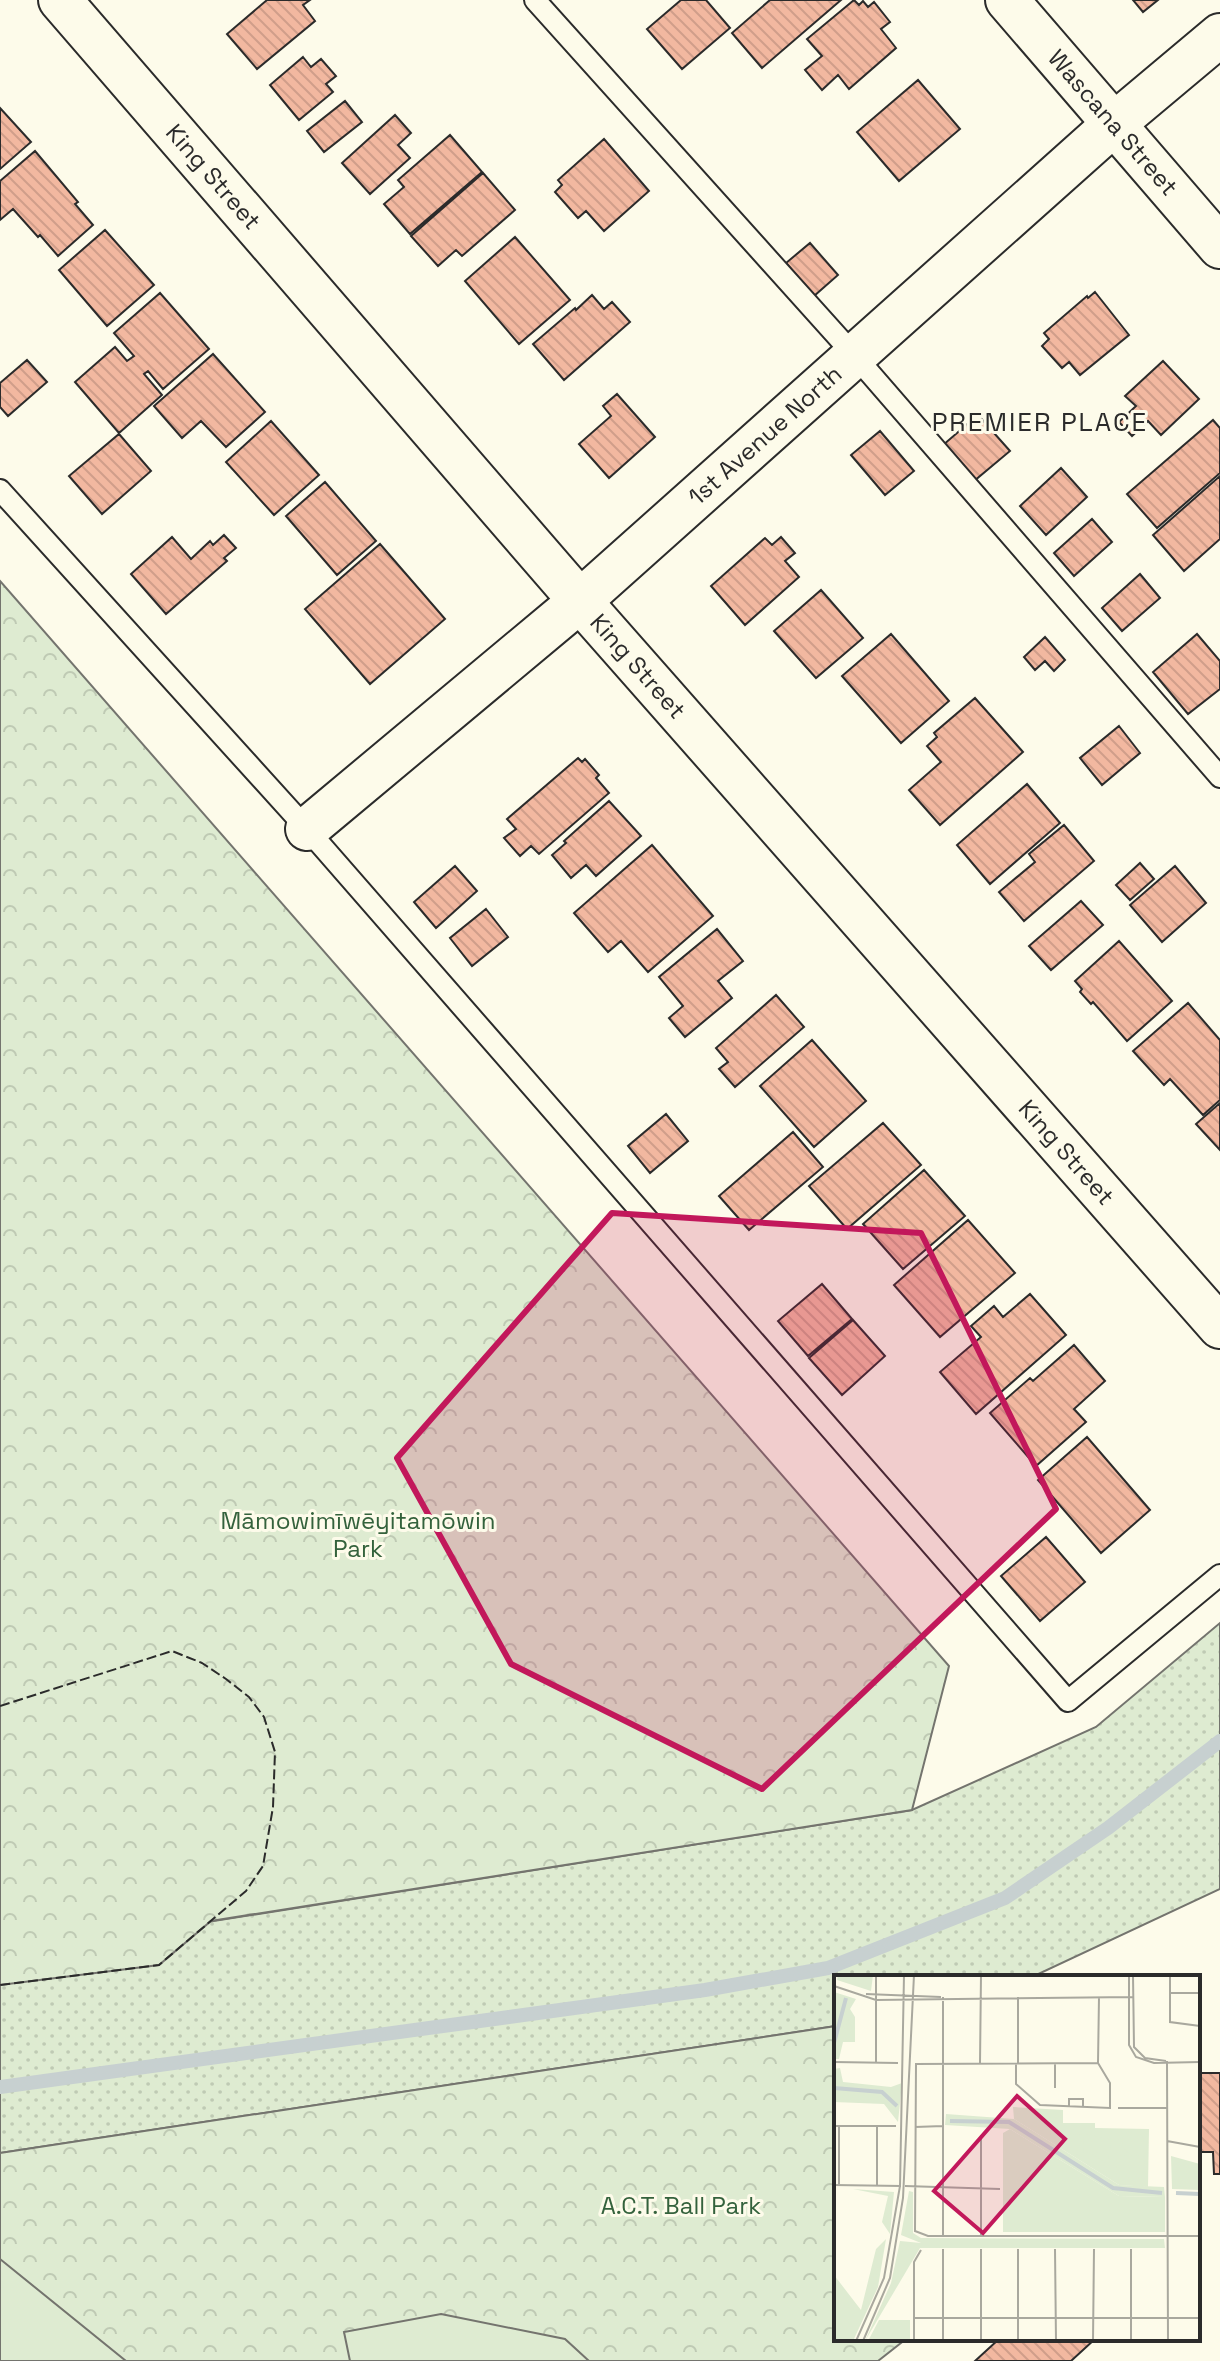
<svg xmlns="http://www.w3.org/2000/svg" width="1220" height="2361" font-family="'Space Grotesk',sans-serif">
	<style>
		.grass { fill: url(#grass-dots); stroke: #74746e; stroke-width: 2 }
		.park { fill: url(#park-crowns); stroke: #74746e; stroke-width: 2 }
		.pitch { fill: #deebd1; stroke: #74746e; stroke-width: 2 }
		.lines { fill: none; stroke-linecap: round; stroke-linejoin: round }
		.stream { stroke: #c7d0d0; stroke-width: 14 }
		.building { fill: url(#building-back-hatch); stroke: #2b2b2b; stroke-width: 2 }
		.service-casing { stroke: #2b2b2b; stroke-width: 24 }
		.minor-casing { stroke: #2b2b2b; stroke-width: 46 }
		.service { stroke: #fdfbea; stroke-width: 20 }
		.minor { stroke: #fdfbea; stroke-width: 42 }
		.fence { stroke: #2b2b2b; stroke-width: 2; stroke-dasharray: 10 4; stroke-linecap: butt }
		.marked { fill: #c2185b; fill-opacity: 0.2; stroke: #c2185b; stroke-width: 6; stroke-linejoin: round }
		.labels { text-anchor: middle; stroke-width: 6; stroke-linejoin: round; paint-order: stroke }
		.street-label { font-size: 24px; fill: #2b2b2b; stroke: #fdfbea }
		.park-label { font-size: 24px; fill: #34623c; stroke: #fdfbea }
		.neighbourhood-label { font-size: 26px; letter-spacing: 2px; fill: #2b2b2b; stroke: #fdfbea }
		.inset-river { fill: none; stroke: #c7d0d0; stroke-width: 4 }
		.inset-road { fill: none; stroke: #a9a89e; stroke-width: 2 }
		.view { fill: #c2185b; fill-opacity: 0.15; stroke: #c2185b; stroke-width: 4 }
		.inset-edge { fill: none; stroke: #2b2b2b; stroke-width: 4 }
	</style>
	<defs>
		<pattern id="grass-dots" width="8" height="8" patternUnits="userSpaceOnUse" patternTransform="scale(2)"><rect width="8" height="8" fill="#deebd1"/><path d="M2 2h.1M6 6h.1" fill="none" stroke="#bfcab4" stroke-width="1.8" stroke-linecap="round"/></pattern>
		<pattern id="park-crowns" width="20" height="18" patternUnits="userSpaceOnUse" patternTransform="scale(2)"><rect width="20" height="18" fill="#deebd1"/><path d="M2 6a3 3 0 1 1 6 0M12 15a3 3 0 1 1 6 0" fill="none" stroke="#bfcab4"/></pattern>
		<pattern id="building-back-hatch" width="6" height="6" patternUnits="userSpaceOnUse" patternTransform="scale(2)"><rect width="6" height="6" fill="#f2b8a0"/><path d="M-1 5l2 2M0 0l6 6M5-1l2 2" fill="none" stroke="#d09e8a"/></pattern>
	</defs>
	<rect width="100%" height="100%" fill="#fdfbea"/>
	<!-- grass -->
	<path class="grass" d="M1220,1623v266l-188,88h-196v49l-836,127v-198l912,-145 184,-83z"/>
	<!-- park -->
	<path class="park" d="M0,581l949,1085 -37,144 -701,111 -52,44 -159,20z
		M836,2026v313h70l-28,22h-878v-208z"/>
	<!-- pitch -->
	<path class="pitch" d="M0,2259l126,102h-126z
		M441,2314l124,25 24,22h-239l-6,-29z"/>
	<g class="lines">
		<!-- stream -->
		<path class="stream" d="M0,2087l705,-97 123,-22 177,-70 103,-70 112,-87"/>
	</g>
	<!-- building -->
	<path class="building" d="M267,0h43l-7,5 12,16 -58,48 -30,-35z
		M681,0h25l24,28 -48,41 -35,-40z
		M770,0h71l-79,68 -30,-35z
		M854,0l5,5 4,-4 5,6 6,-5 16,20 -9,7 15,19 -47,41 -11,-14 -16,15 -17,-20 17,-14 -15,-17z
		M1133,0h25l-15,12z
		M303,57l8,10 10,-8 15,17 -10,8 7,8 -34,28 -29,-35z
		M918,80l42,49 -61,52 -42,-49z
		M345,101l17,21 -38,30 -17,-21z
		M0,108l31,34 -31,27z
		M395,115l16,18 -13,12 12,13 -40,36 -28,-31z
		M450,135l32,37 -72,62 -26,-30 20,-17 -6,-7z
		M604,139l45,52 -45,40 -18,-20 -8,7 -23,-26 7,-7 -4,-5z
		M35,151l43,51 -3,2 18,21 -35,31 -18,-21 -2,2 -25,-28 -13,11v-39z
		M483,173l32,37 -53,46 -6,-6 -18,16 -27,-30z
		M105,230l49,55 -47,41 -48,-56z
		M515,237l55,63 -51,44 -54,-63z
		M810,243l28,32 -24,21 -28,-33z
		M1095,292l34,43 -49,40 -11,-13 -7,6 -20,-22 7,-7 -5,-6 43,-37 1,2z
		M160,293l49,56 -46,40 -15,-18 -4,3 18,21 -43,38 -44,-51 40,-35 12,14 7,-5 -20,-23z
		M592,295l12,14 8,-7 18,20 -66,58 -31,-36 42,-36 1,2z
		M213,354l52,58 -39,35 -25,-26 -19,17 -28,-32z
		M27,360l20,22 -39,34 -8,-9v-24z
		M1163,361l36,38 -38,36 -13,-14 -16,15 -13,-14 17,-16 -11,-10z
		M617,394l38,43 -46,41 -30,-34 32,-28 -8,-10z
		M978,415l32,36 -36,30 -31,-36z
		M1213,420l7,8v45l-63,55 -30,-34z
		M271,421l48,54 -45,40 -48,-53z
		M880,431l34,40 -29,24 -34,-40z
		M119,434l32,37 -49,43 -33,-38z
		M1061,468l26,29 -41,38 -26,-29z
		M1220,476v63l-36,32 -31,-36z
		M325,482l51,59 -39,34 -51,-59z
		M1092,519l20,23 -38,34 -20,-23z
		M224,535l12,13 -12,10 3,3 -61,53 -35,-40 41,-37 19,22 19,-18 3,4z
		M781,537l14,16 -10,8 14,16 -54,48 -34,-39 54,-48 7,7z
		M380,544l65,75 -75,65 -65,-75z
		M1140,574l20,24 -38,33 -20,-23z
		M821,590l42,48 -47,40 -42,-47z
		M891,634l58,67 -48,42 -59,-67z
		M1197,634l23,27v28l-32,25 -35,-42z
		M1045,637l20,23 -11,11 -9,-10 -10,9 -11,-13z
		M975,698l48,54 -83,73 -31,-35 32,-28 -14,-16 10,-9 -3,-4z
		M1119,726l21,27 -38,32 -22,-27z
		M578,758l4,4 3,-3 14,16 -3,3 13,15 -70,61 -8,-8 -11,10 -16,-18 12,-9 -9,-10z
		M1027,784l33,39 -70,61 -33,-39z
		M609,801l32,35 -45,40 -10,-11 -15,13 -19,-23 14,-12 -2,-2z
		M1064,825l30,36 -70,60 -25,-29 36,-30 -6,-8z
		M652,845l61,71 -65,56 -27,-31 -13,11 -34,-39z
		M1140,863l14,16 -24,21 -14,-15z
		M455,866l22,25 -41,37 -22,-26z
		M1175,866l31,37 -44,39 -32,-37z
		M1081,901l22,24 -52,45 -22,-24z
		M486,909l22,28 -36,29 -22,-28z
		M717,929l26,32 -25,20 14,17 -47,39 -16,-19 14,-12 -24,-29z
		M1119,941l53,60 -45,40 -34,-39 -2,2 -11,-12 2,-3 -7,-8z
		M776,995l28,32 -69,60 -16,-18 9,-7 -12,-14z
		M1188,1003l32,37v60l-17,15 -33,-36 -6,6 -31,-34z
		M812,1040l54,61 -52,46 -54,-61z
		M1220,1103v47l-24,-26z
		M666,1114l22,27 -38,32 -22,-27z
		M883,1123l38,42 -74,64 -38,-43z
		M793,1132l30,35 -74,63 -30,-34z
		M924,1170l41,46 -62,53 -40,-45z
		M968,1220l47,53 -75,64 -46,-52z
		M822,1284l30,35 -44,37 -30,-35z
		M1030,1294l36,41 -90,79 -36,-42 41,-35 -10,-11 23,-20 9,11z
		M853,1320l32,36 -43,39 -33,-37z
		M1074,1345l31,36 -31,28 12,13 -50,44 -46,-53 40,-35 3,3z
		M1087,1437l63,73 -49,43 -63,-73z
		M1046,1537l39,45 -45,39 -39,-45z
		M1198,2073h22v101h-6l-1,-22h-15z
		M999,2339h96l-24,22h-96z"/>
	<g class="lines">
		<defs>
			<path id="service" d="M535,0l320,356 365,421
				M0,490l307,339 761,872 152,-126"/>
			<g id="minor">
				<path id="s1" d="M60,0l520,601 640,726"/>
				<path id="s2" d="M1007,0l213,247"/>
				<path id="s3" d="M307,829l273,-228 534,-477 106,-89"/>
			</g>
		</defs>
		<!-- service casing -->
		<use href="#service" class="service-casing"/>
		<!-- minor casing -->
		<use href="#minor" class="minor-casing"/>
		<!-- service -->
		<use href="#service" class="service"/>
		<!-- minor -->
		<use href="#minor" class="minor"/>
		<!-- fence -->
		<path class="fence" d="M0,1706l172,-55 30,12 24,16 23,18 15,20 11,35 -2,55 -10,59 -17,25 -87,74 -159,20"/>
	</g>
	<!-- marked area -->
	<path class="marked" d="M612,1213l309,20 135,276 -294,280 -251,-125 -114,-206z"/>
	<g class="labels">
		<!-- street labels -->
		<g class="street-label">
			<text dy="8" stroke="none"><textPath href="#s2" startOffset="162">Wascana Street</textPath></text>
			<text dy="8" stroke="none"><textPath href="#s1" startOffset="234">King Street</textPath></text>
			<text dy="8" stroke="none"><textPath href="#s3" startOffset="604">1st Avenue North</textPath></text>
			<text dy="8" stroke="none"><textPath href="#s1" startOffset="882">King Street</textPath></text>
			<text dy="8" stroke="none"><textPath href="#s1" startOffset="1530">King Street</textPath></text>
		</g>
		<!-- park labels -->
		<g class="park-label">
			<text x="358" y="1529">Māmowimīwēyitamōwin<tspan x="358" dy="28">Park</tspan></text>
			<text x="681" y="2214">A.C.T. Ball Park</text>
		</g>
		<!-- neighbourhood labels -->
		<g class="neighbourhood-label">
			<text x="1040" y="431">PREMIER PLACE</text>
		</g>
	</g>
	<!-- overview -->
	<g transform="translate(834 1975)">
		<rect width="366" height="366" fill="#fdfbea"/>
		<path d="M112,139l68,5 105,66 45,2 1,10 -46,-1 -109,-67 -65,-4zM19,214l41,3 -4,42 -8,-12 6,-26zM75,216l4,1v41l8,5 243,1 1,9h-245l-55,93 26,-58 9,-42 21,2 -20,-8zM52,264l-8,48 -25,54h-19v-66l27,35 15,-61z" fill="#deebd1"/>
		<path d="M4,0h35l-2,16 -34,-11zM0,17l22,7 -6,10 5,8v25h-12l-4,17h-5zM6,93l3,14 48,5 11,-4 -4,39 -14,-18 -50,-2v-33zM179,132l50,3v13h32v5l54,1 -1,58 -29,-2 -105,-66zM176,154l109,67 46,1v35h-162v-99zM337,181l29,8v26l-28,-1zM45,345h31v21h-42z" fill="#deebd1"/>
		<path d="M288 167a11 11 0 1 1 22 0a11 11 0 1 1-22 0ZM226,158l24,2 -1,22 -20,-9zM252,159l26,6 -5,24 -21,-14zM306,180l5,3 -4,25 -24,-12 -1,-15zM191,212h22v37h-22z" fill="#deebd1"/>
		<path class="inset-river" d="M0,68l12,-45M0,113l48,4 15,14M116,146l59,1 104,66 49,5M342,218l24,1"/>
		<path class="inset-road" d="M295,0v70l7,12 18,6 46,-1M299,0l1,72 11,11 21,3M336,0v47l30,4M0,11l42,14 257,-3M336,18h30M32,19l75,3M333,86l1,280M0,87l64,1M42,88v-88M146,88l1,-88M182,88v21l24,21 70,3v-25l-12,-20M184,88v-66M221,88v25M264,88l-182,1 -1,167 13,5h272M264,88l1,-66M235,131v-7h14v7M284,133h49M0,151h62M5,151v58M81,152l28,-1M147,160v100M333,166l33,6M0,210l67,1M43,210v-59M71,211l95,3M109,260v-238M109,274v92M147,274v92M221,274l1,92M297,274v92M80,343h286M22,366l28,-63 16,-92 4,-211M29,366l27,-63 13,-80 11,-223M80,366v-79l7,-12M184,366v-92M259,366l1,-92"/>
		<path class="view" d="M183,121l48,43 -82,94 -49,-42z"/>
		<rect width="366" height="366" class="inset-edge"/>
	</g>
</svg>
